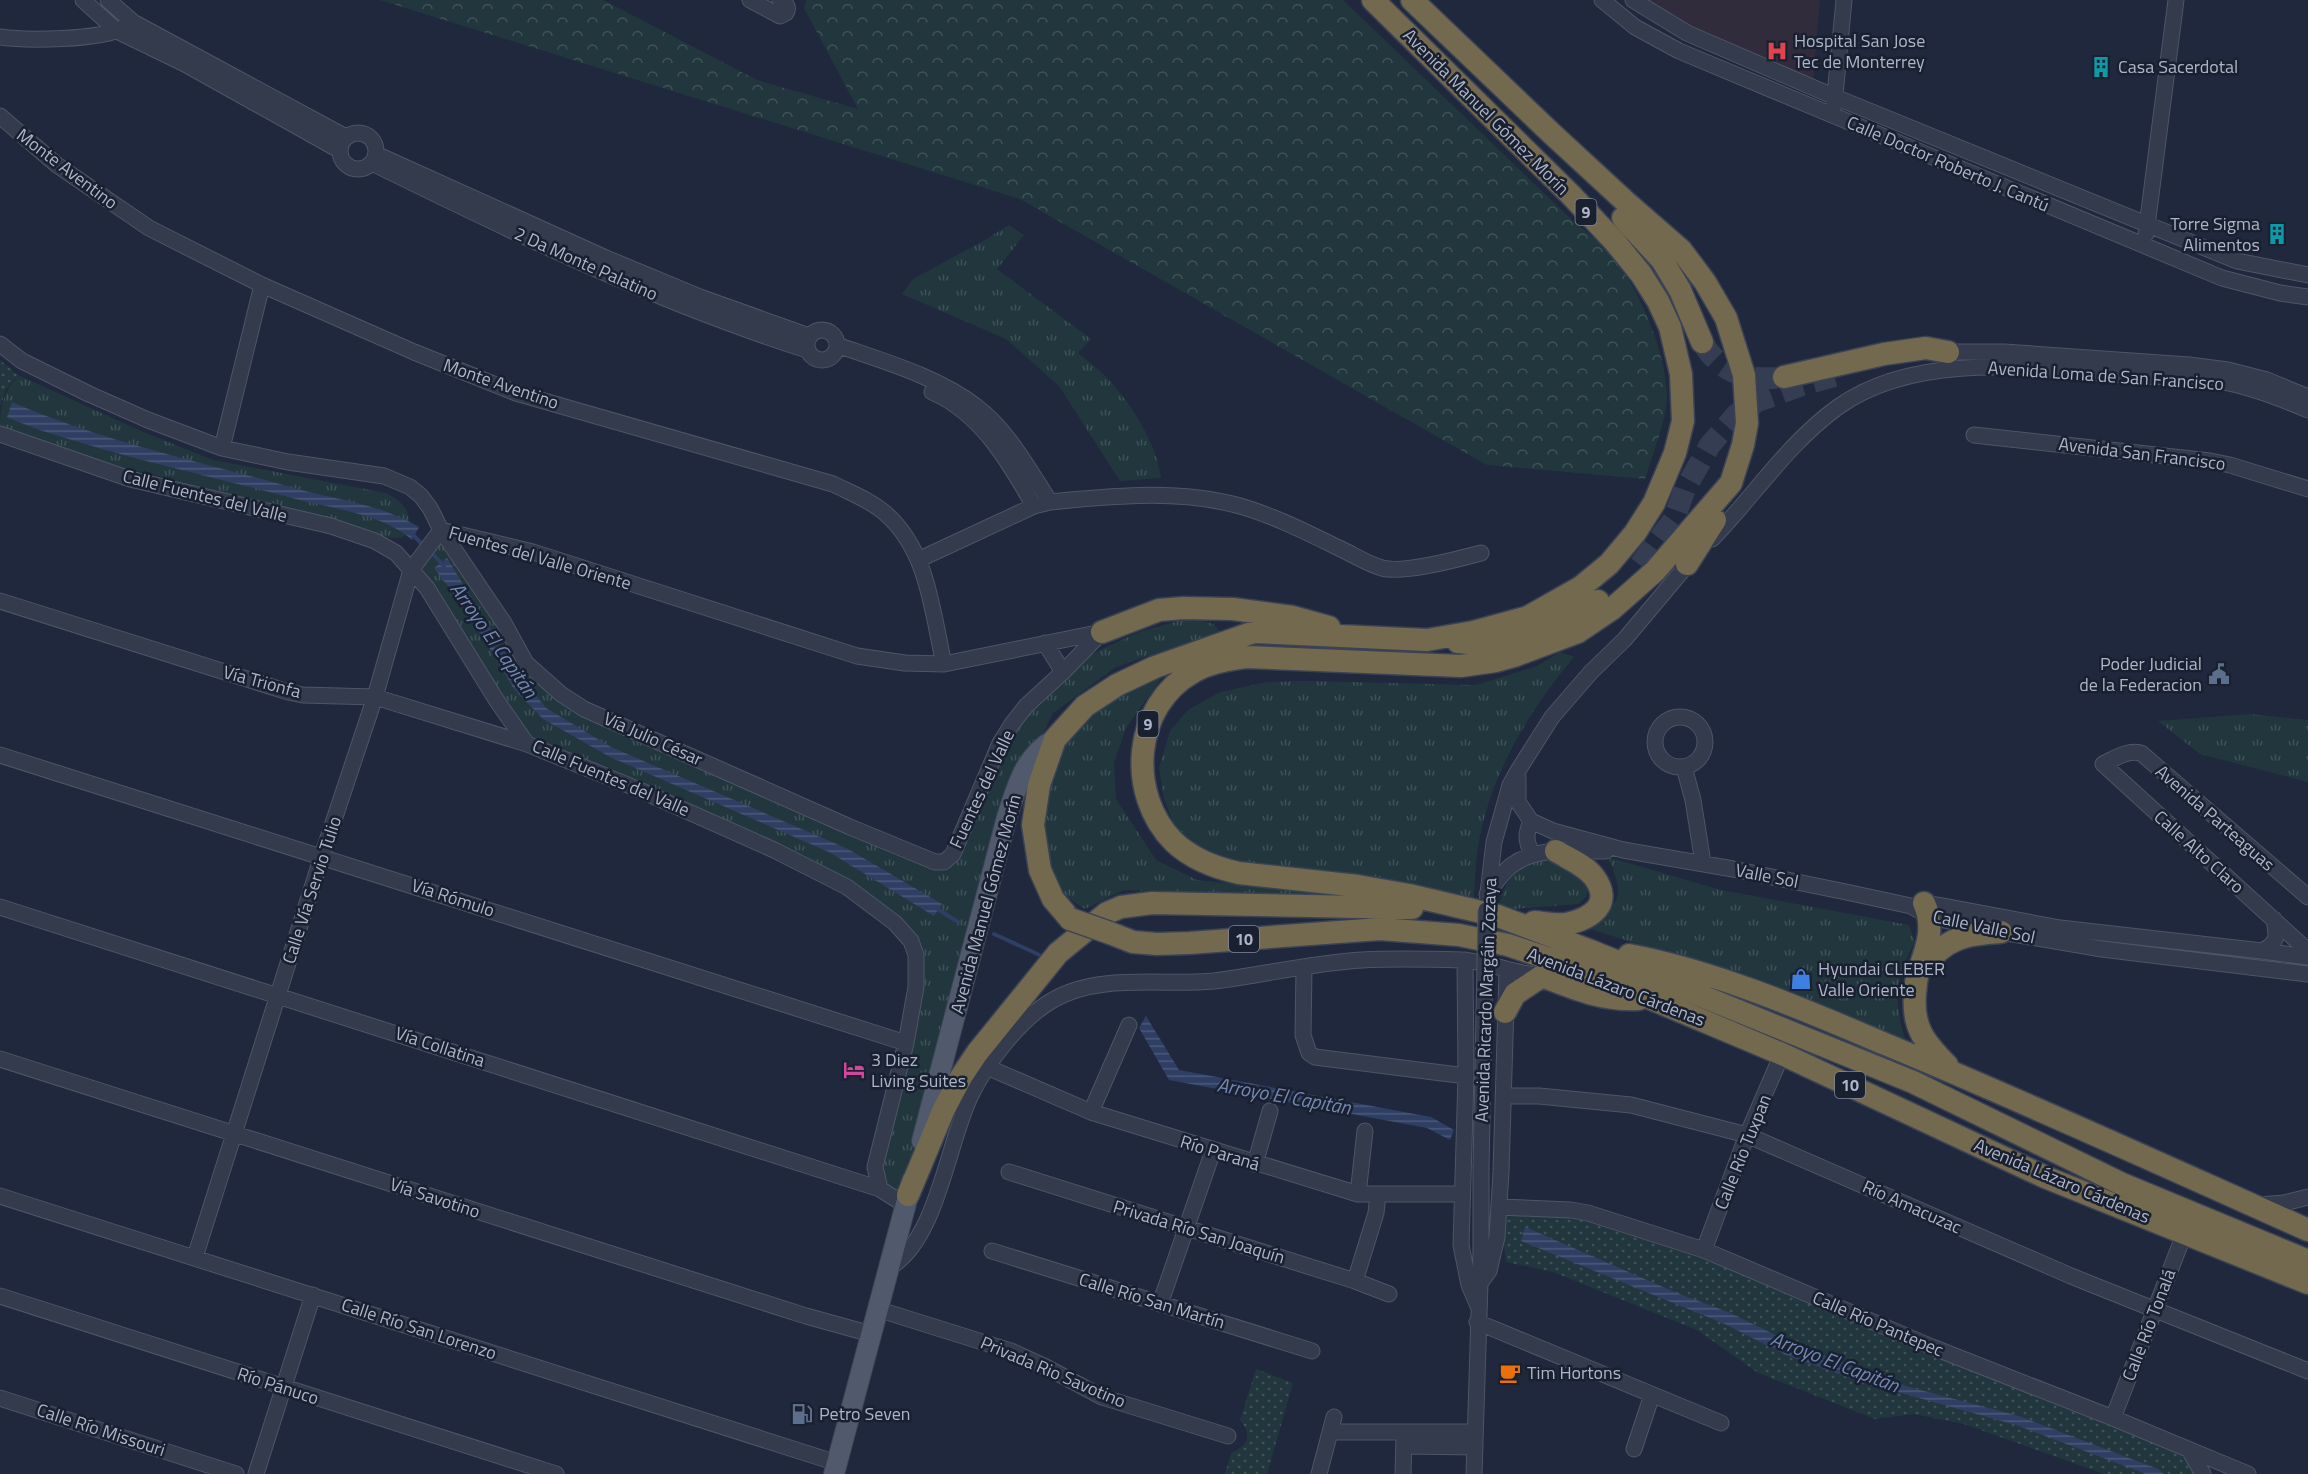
<svg xmlns="http://www.w3.org/2000/svg" width="2308" height="1474" font-family="'Titillium Web',sans-serif">
	<style>
		.medical { fill: #302c3c }
		.grass { fill: url(#grass-tufts) }
		.forest { fill: url(#forest-crowns) }
		.park { fill: url(#park-dots) }
		.water { fill: url(#water-rules) }
		.lines { fill: none; stroke-linecap: round; stroke-linejoin: round }
		.stream { stroke: #2f3f63; stroke-width: 4 }
		.highway-tunnel { stroke: #343d51; stroke-width: 22; stroke-dasharray: 22 11; stroke-linecap: butt }
		.minor-casing { stroke: #4e5567; stroke-width: 17 }
		.major-casing { stroke: #3c4455; stroke-width: 22 }
		.highway-casing { stroke: #3b4254; stroke-width: 25 }
		.minor { stroke: #333b4c; stroke-width: 15 }
		.major { stroke: #51596c; stroke-width: 20 }
		.highway { stroke: #73694f; stroke-width: 22 }
		.minor-bridge-casing { stroke: #4e5567; stroke-width: 17; stroke-linecap: butt }
		.highway-bridge-casing { stroke: #3b4254; stroke-width: 25; stroke-linecap: butt }
		.minor-bridge { stroke: #333b4c; stroke-width: 15 }
		.highway-bridge { stroke: #73694f; stroke-width: 22 }
		.labels { text-anchor: middle; stroke-width: 5; stroke-linejoin: round; paint-order: stroke }
		.shield { fill: #192030; stroke: #81889a; stroke-width: 1.5 }
		.shield-label { font-size: 16px; font-weight: bold; fill: #aeb5c8 }
		.poi-label { font-size: 18px; fill: #aeb5c8; stroke: #192030; text-anchor: start }
		.street-label { font-size: 18px; fill: #aeb5c8; stroke: #192030 }
		.water-label { font-size: 20px; font-style: italic; fill: #7387b3; stroke: #192030 }
	</style>
	<defs>
		<pattern id="grass-tufts" width="24" height="20" patternUnits="userSpaceOnUse" patternTransform="scale(1.5)"><rect width="24" height="20" fill="#21373d"/><path d="M3 7l-1-3M5 7V3M7 7l1-3M15 17l-1-3M17 17v-4M19 17l1-3" fill="none" stroke="#3f5258"/></pattern>
		<pattern id="forest-crowns" width="20" height="18" patternUnits="userSpaceOnUse" patternTransform="scale(1.5)"><rect width="20" height="18" fill="#21373d"/><path d="M2 6a3 3 0 1 1 6 0M12 15a3 3 0 1 1 6 0" fill="none" stroke="#3f5258"/></pattern>
		<pattern id="park-dots" width="8" height="8" patternUnits="userSpaceOnUse" patternTransform="scale(1.5)"><rect width="8" height="8" fill="#21373d"/><path d="M2 2h.1M6 6h.1" fill="none" stroke="#3f5258" stroke-width="1.8" stroke-linecap="round"/></pattern>
		<pattern id="water-rules" width="6" height="5" patternUnits="userSpaceOnUse" patternTransform="scale(1.5)"><rect width="6" height="5" fill="#2f3f63"/><path d="M0 2.5h6" fill="none" stroke="#4b5878"/></pattern>
	</defs>
	<rect width="100%" height="100%" fill="#1f283c"/>
	<!-- medical -->
	<path class="medical" d="M1641,0h179l-7,82 -136,-58z"/>
	<!-- grass -->
	<path class="grass" d="M1009,225l15,10 -27,34 94,70 -13,14c10,9 23,17 32,28 23,26 46,61 51,97l-41,3 -61,-95 -53,-47 -104,-45 11,-15 72,-39z
		M18,375l123,56 72,29 173,33c18,9 27,20 21,40l-6,5h-11l-58,-19 -219,-54 -113,-38c0,-22 4,-35 18,-52z
		M441,530l63,93 57,71 374,168 18,-8 47,-111 63,-71 37,-22 39,-18 39,-11 21,-2 14,5 9,10 -30,7 -76,26 -63,46 -36,74 -112,418 -25,-16 -5,-22 41,-180 -12,-55 -57,-45 -320,-143 -116,-174z
		M1560,652l14,5c-44,53 -80,111 -94,179 -5,24 -5,49 -7,74l-250,-40 -46,-38 -13,-33 -5,-31 11,-37 18,-21 32,-18 47,-10 39,-1 170,4 61,-19z
		M1165,673l-39,55 -12,35 2,36 40,61 41,20 168,18 -241,-8 -39,19 -23,-15 -21,-46 11,-92 42,-52z
		M2250,714l58,6v62l-108,-28 -42,-33z
		M1608,857l113,33 188,35 6,17c-19,34 -22,60 -10,97l-199,-74 -132,-41c43,-17 55,-19 34,-67z
		M1551,858l25,10 12,20 -2,9 -8,7 -78,6c-3,-17 16,-44 32,-51 5,-2 13,-1 19,-1z"/>
	<!-- forest -->
	<path class="forest" d="M380,0h223l154,80 101,29 -54,-101 2,-8h537l230,221c10,9 23,17 32,26 31,32 68,116 61,161 -4,24 -14,48 -21,71l-158,-14 -467,-266z"/>
	<!-- park -->
	<path class="park" d="M0,360l18,15 -12,14 -6,18z
		M1499,1207l109,11 581,232 14,24h-99l-140,-50 -50,-10 -39,5 -117,-46 -61,-43 -144,-58 -47,-10z
		M1256,1369l37,14 -26,91h-42l6,-21c17,-7 22,-18 9,-33z"/>
	<!-- water -->
	<path class="water" d="M12,402c92,40 190,60 286,87 40,11 85,16 121,38l-7,13c-28,-26 -83,-32 -120,-42 -63,-17 -127,-31 -190,-49 -32,-10 -64,-18 -95,-32z
		M447,558l70,114 29,36 65,39 237,102 94,55 -8,12 -105,-64 -219,-95 -67,-38 -29,-30 -46,-77 -34,-44z
		M1146,1016l33,54 252,47 23,13 -4,10 -23,-12 -258,-48 -30,-52z
		M1525,1227l152,66 51,19 64,31 70,27 47,17 110,29 139,53 6,5h-18l-130,-49 -158,-44 -72,-26 -61,-31 -204,-83z"/>
	<g class="lines">
		<!-- stream -->
		<path class="stream" d="M411,533l14,14
			M431,552l13,14
			M936,908l22,14
			M994,934l52,24"/>
		<!-- highway-tunnel -->
		<path class="highway-tunnel" d="M1702,342c18,31 46,40 82,35
			M1640,565l34,-46 11,-30 25,-44 27,-31 21,-13 44,-16 36,-10"/>
		<defs>
			<path id="minor" d="M83,0l34,31 68,33 154,86
				M108,0l25,22 213,115
				M750,0l30,16 6,-3c4,-7 -1,-10 -6,-13
				M1602,0l33,27 44,24 543,227 58,15 28,4
				M1633,0l54,33 148,64 402,164 71,14
				M0,37c25,4 101,3 122,-9
				M1834,106l10,-106
				M0,116l57,49 92,63 113,57 152,67 102,41 317,91c18,9 37,16 52,29 43,37 47,98 59,151
				M340 151a18 18 0 1 1 36 0a18 18 0 1 1-36 0Z
				M376,154l230,104 94,39 109,39
				M372,163c142,70 284,139 435,187
				M2146,234l30,-234
				M807 345a15 15 0 1 1 30 0a15 15 0 1 1-30 0Z
				M0,344l22,17 67,33 59,26 74,28 66,14 96,14 26,11 11,9 9,12 11,22 63,93 22,40 35,31 23,15 266,118 85,35h9l9,-8 47,-111 12,-19 14,-18 37,-34 39,-40
				M837,345c46,16 102,32 140,62 30,22 53,64 73,95
				M1948,352h56l185,13 39,5 39,10 41,17
				M932,392c49,21 77,70 102,114
				M0,434l130,45 201,47 44,15 21,12 31,35 70,113 30,43 108,44 139,62 73,37 48,36 16,18 5,14v32l-10,56 -31,124 5,22 25,16
				M1974,435l236,26 20,4 78,24
				M222,448l40,-163
				M441,530l92,22 324,104 48,7 39,1 158,-32
				M1712,539c42,-43 76,-96 126,-132 76,-54 187,-40 274,-33 26,3 52,2 78,3 42,3 80,17 118,33
				M920,559l114,-53 16,-4c64,-6 128,-13 190,4 35,10 68,27 101,43 13,6 27,15 41,19 22,6 76,-9 99,-15
				M0,601l288,91 15,3 72,2 152,47
				M1045,643l18,29
				M1655 742a25 25 0 1 1 50 0a25 25 0 1 1-50 0Z
				M0,755l906,288
				M1684,767l9,33 10,63
				M1518,777v25l13,19 22,10 70,19 110,19 113,23 65,14 19,11 71,15 101,17 206,25
				M1531,821c-6,14 -5,20 1,33
				M1487,894c8,-10 15,-22 25,-29 26,-19 64,-14 94,-14
				M2308,897l-167,-144c-15,-3 -25,5 -38,11l205,187
				M1917,905l7,-2 18,3 118,22 202,23c17,-9 15,-15 12,-32
				M0,907l880,282
				M1486,910l8,-68 16,-57 9,-16 33,-52 39,-45 34,-33 68,-81
				M2262,951l46,6
				M1465,960l1,116 -5,169 8,40 9,21
				M1304,968l-1,67 6,18 6,4 151,19
				M0,1059l806,257 65,18
				M987,1067l104,45 267,82h104
				M1503,1096h36l92,9 116,30 324,141 237,95
				M1091,1112l38,-87
				M1255,1164l15,-53
				M1009,1172l346,109 34,13
				M1358,1194l7,-63
				M0,1196l837,267
				M2258,1205l26,-2 24,-6
				M1499,1207l72,3 17,3 116,37 228,97 181,71 135,56
				M1704,1250l43,-115 35,-81
				M992,1251l320,100
				M195,1257l127,-401 53,-159 36,-127 30,-40
				M889,1268c49,-29 58,-124 82,-173 16,-33 50,-77 82,-95 45,-27 110,-14 161,-19 49,-6 98,-18 148,-21 33,-2 67,-1 100,0 24,1 53,14 80,16
				M1355,1281l21,-68 2,-19
				M1478,1286l11,-15 8,-34 4,-65 6,-201
				M0,1296l556,178
				M1160,1304l53,-153
				M877,1309l134,42 35,16 56,30 126,39
				M1477,1322l244,101
				M0,1398l236,76
				M2113,1418l72,-186
				M1331,1432h144
				M1404,1446l71,1
				M1634,1449l18,-54
				M2189,1450l14,24
				M256,1474l57,-179
				M1319,1474l15,-57
				M1403,1474l1,-37
				M1474,1474l7,-223v-82"/>
			<path id="major" d="M922,1141l85,-324c10,-31 18,-62 48,-78
				M834,1474l78,-293"/>
			<path id="highway" d="M1412,0l138,132 77,71 54,47 24,32 21,36 18,57 3,48 -4,22 -12,38 -76,88 -43,38 -34,23 -64,24 -18,5 -35,5 -215,-9c-18,3 -36,5 -53,15 -60,33 -67,122 -19,170 18,17 42,26 65,31l119,13 51,9 89,21 93,35 322,131 209,102 186,77
				M1623,218l39,42 18,30 22,52
				M1784,377l100,-23 42,-6 22,4
				M1687,564l28,-44
				M1102,632l57,-22 24,-2 50,1 60,8 36,10
				M1458,642c14,1 29,5 42,3 31,-2 72,-27 98,-44
				M1924,903c11,24 3,44 -5,67 -3,7 -3,15 -4,23 -3,34 9,49 32,72
				M1070,919l-17,-20 -13,-29 -7,-45 6,-40 16,-46 30,-33 32,-21 38,-18 99,-35 173,8 46,-8 55,-15 53,-30 28,-23 26,-31 19,-30 21,-50 8,-32 -2,-47 -11,-47 -12,-26 -17,-27 -26,-32 -44,-47 -198,-195
				M1534,922c11,1 22,3 32,2 25,-5 48,-20 28,-47 -9,-12 -25,-18 -38,-26
				M1110,933l23,9 24,2 32,-1 191,-14 79,6 49,10 77,26 197,83 263,123 263,106
				M1629,955c86,16 176,55 256,89 143,59 282,123 423,186
				M1922,968c24,-30 43,-34 79,-36
				M1505,1012l10,-18 27,-18c33,13 61,25 97,23
				M908,1195l36,-86 17,-32 16,-24 81,-100 49,-40 14,-6 31,-4 260,5"/>
		</defs>
		<!-- minor casing -->
		<use href="#minor" class="minor-casing"/>
		<!-- major casing -->
		<use href="#major" class="major-casing"/>
		<!-- highway casing -->
		<use href="#highway" class="highway-casing"/>
		<!-- minor -->
		<use href="#minor" class="minor"/>
		<!-- major -->
		<use href="#major" class="major"/>
		<!-- highway -->
		<use href="#highway" class="highway"/>
		<defs>
			<path id="minor-bridge" d="M1481,1169l5,-259"/>
			<path id="highway-bridge" d="M1070,919l40,14"/>
		</defs>
		<!-- minor-bridge casing -->
		<use href="#minor-bridge" class="minor-bridge-casing"/>
		<!-- highway-bridge casing -->
		<use href="#highway-bridge" class="highway-bridge-casing"/>
		<!-- minor-bridge -->
		<use href="#minor-bridge" class="minor-bridge"/>
		<!-- highway-bridge -->
		<use href="#highway-bridge" class="highway-bridge"/>
	</g>
	<!-- icons -->
	<defs>
		<symbol id="hospital-bare" viewBox="-9 -9 18 18"><path d="M-5-5h3v3.5h4V-5h3V5h-3V1.5h-4V5h-3Z" fill="#e0444e" stroke="#192030" stroke-width="2.5" paint-order="stroke"/></symbol>
		<symbol id="building-bare" viewBox="-9 -9 18 18"><path d="M-4-6H4V6H1V3H-1V6H-4ZM-2.5-4.3h1.7v1.8h-1.7ZM.8-4.3h1.7v1.8H.8ZM-2.5-1h1.7V.8h-1.7ZM.8-1h1.7V.8H.8Z" fill="#0f9aa8" stroke="#192030" stroke-width="2.5" paint-order="stroke"/></symbol>
		<symbol id="civic-bare" viewBox="-9 -9 18 18"><path d="M-.6-6.5H3V-4.5H.6V-3L4-1V1h2V6H-6V1h2V-1L-.6-3ZM-1.2 2.5V6h2.4V2.5Z" fill="#5c6f8a" stroke="#192030" stroke-width="2.5" paint-order="stroke"/></symbol>
		<symbol id="shop-bare" viewBox="-9 -9 18 18"><path d="M-5-2.5h2.3a2.7 3.5 0 0 1 5.4 0H5L5.5 6h-11ZM-1.5-2.5h3a1.5 2.3 0 0 0-3 0Z" fill="#3f7fe0" stroke="#192030" stroke-width="2.5" paint-order="stroke"/></symbol>
		<symbol id="hotel-bare" viewBox="-9 -9 18 18"><path d="M-6-4.5h1.5V1H6V5H4.5V3h-9V5H-6ZM-4 0a1.8 1.8 0 1 1 3.6 0ZM.5 0V-2.5h3Q6-2.5 6 0Z" fill="#d1479c" stroke="#192030" stroke-width="2.5" paint-order="stroke"/></symbol>
		<symbol id="cafe-bare" viewBox="-9 -9 18 18"><path d="M-5.5-4.5H6V0H3Q3 3.5 0 3.5H-2.5Q-5.5 3.5-5.5 0ZM3-3.2v2h1.7v-2ZM-6 4.5H4V6H-6Z" fill="#e8710a" stroke="#192030" stroke-width="2.5" paint-order="stroke"/></symbol>
		<symbol id="fuel-bare" viewBox="-9 -9 18 18"><path d="M-5.5-6h7V0h2V4h1.3V-2.5L3-4.5l.8-.8L6-3V5H2.5V1h-1V6h-7ZM-4.2-4.7v3.2H.2V-4.7Z" fill="#5c6f8a" stroke="#192030" stroke-width="2.5" paint-order="stroke"/></symbol>
	</defs>
	<g fill-rule="evenodd">
		<use href="#hospital-bare" x="1762" y="36" width="30" height="30"/>
		<use href="#building-bare" x="2086" y="52" width="30" height="30"/>
		<use href="#building-bare" x="2262" y="219" width="30" height="30"/>
		<use href="#civic-bare" x="2204" y="659" width="30" height="30"/>
		<use href="#shop-bare" x="1786" y="964" width="30" height="30"/>
		<use href="#hotel-bare" x="839" y="1055" width="30" height="30"/>
		<use href="#cafe-bare" x="1495" y="1358" width="30" height="30"/>
		<use href="#fuel-bare" x="787" y="1399" width="30" height="30"/>
	</g>
	<g class="labels">
		<!-- shield labels -->
		<g class="shield">
			<rect x="1575.5" y="199" width="21" height="26" rx="4.5"/>
			<rect x="1137.5" y="711" width="21" height="26" rx="4.5"/>
			<rect x="1229" y="926" width="30" height="26" rx="4.5"/>
			<rect x="1835" y="1072" width="30" height="26" rx="4.5"/>
		</g>
		<g class="shield-label">
			<text x="1586" y="218">9</text>
			<text x="1148" y="730">9</text>
			<text x="1244" y="945">10</text>
			<text x="1850" y="1091">10</text>
		</g>
		<!-- poi labels -->
		<g class="poi-label">
			<text x="1794" y="47">Hospital San Jose<tspan x="1794" dy="21">Tec de Monterrey</tspan></text>
			<text x="2118" y="73">Casa Sacerdotal</text>
			<text x="2260" y="230" text-anchor="end">Torre Sigma<tspan x="2260" dy="21">Alimentos</tspan></text>
			<text x="2202" y="670" text-anchor="end">Poder Judicial<tspan x="2202" dy="21">de la Federacion</tspan></text>
			<text x="1818" y="975">Hyundai CLEBER<tspan x="1818" dy="21">Valle Oriente</tspan></text>
			<text x="871" y="1066">3 Diez<tspan x="871" dy="21">Living Suites</tspan></text>
			<text x="1527" y="1379">Tim Hortons</text>
			<text x="819" y="1420">Petro Seven</text>
		</g>
		<!-- street labels -->
		<g class="street-label">
			<text transform="translate(1486 112) rotate(45)" y="6">Avenida Manuel Gómez Morín</text>
			<text transform="translate(1948 164) rotate(23)" y="6">Calle Doctor Roberto J. Cantú</text>
			<text transform="translate(67 169) rotate(37)" y="6">Monte Aventino</text>
			<text transform="translate(586 264) rotate(24)" y="6">2 Da Monte Palatino</text>
			<text transform="translate(2106 376) rotate(4)" y="6">Avenida Loma de San Francisco</text>
			<text transform="translate(501 384) rotate(19)" y="6">Monte Aventino</text>
			<text transform="translate(2142 454) rotate(7)" y="6">Avenida San Francisco</text>
			<text transform="translate(205 496) rotate(14)" y="6">Calle Fuentes del Valle</text>
			<text transform="translate(540 558) rotate(16)" y="6">Fuentes del Valle Oriente</text>
			<text transform="translate(262 682) rotate(15)" y="6">Vía Trionfa</text>
			<text transform="translate(653 739) rotate(24)" y="6">Vía Julio César</text>
			<text transform="translate(611 778) rotate(23)" y="6">Calle Fuentes del Valle</text>
			<text transform="translate(982 789) rotate(-65)" y="6">Fuentes del Valle</text>
			<text transform="translate(2215 818) rotate(41)" y="6">Avenida Parteaguas</text>
			<text transform="translate(2199 852) rotate(42)" y="6">Calle Alto Claro</text>
			<text transform="translate(1767 876) rotate(11)" y="6">Valle Sol</text>
			<text transform="translate(312 890) rotate(-72)" y="6">Calle Vía Servio Tulio</text>
			<text transform="translate(453 898) rotate(18)" y="6">Vía Rómulo</text>
			<text transform="translate(986 904) rotate(-75)" y="6">Avenida Manuel Gómez Morín</text>
			<text transform="translate(1984 927) rotate(12)" y="6">Calle Valle Sol</text>
			<text transform="translate(1616 987) rotate(21)" y="6">Avenida Lázaro Cárdenas</text>
			<text transform="translate(1486 1000) rotate(-88)" y="6">Avenida Ricardo Margáin Zozaya</text>
			<text transform="translate(440 1047) rotate(18)" y="6">Vía Collatina</text>
			<text transform="translate(1743 1152) rotate(-68)" y="6">Calle Río Tuxpan</text>
			<text transform="translate(1220 1153) rotate(17)" y="6">Río Paraná</text>
			<text transform="translate(2062 1181) rotate(23)" y="6">Avenida Lázaro Cárdenas</text>
			<text transform="translate(435 1198) rotate(18)" y="6">Vía Savotino</text>
			<text transform="translate(1912 1207) rotate(24)" y="6">Río Amacuzac</text>
			<text transform="translate(1199 1232) rotate(17)" y="6">Privada Río San Joaquín</text>
			<text transform="translate(1152 1301) rotate(17)" y="6">Calle Río San Martín</text>
			<text transform="translate(1878 1324) rotate(23)" y="6">Calle Río Pantepec</text>
			<text transform="translate(2149 1325) rotate(-69)" y="6">Calle Río Tonalá</text>
			<text transform="translate(419 1329) rotate(18)" y="6">Calle Río San Lorenzo</text>
			<text transform="translate(1053 1372) rotate(23)" y="6">Privada Rio Savotino</text>
			<text transform="translate(278 1386) rotate(18)" y="6">Río Pánuco</text>
			<text transform="translate(101 1430) rotate(18)" y="6">Calle Río Missouri</text>
		</g>
		<!-- water labels -->
		<g class="water-label">
			<text transform="translate(494 640) rotate(55)" y="7">Arroyo El Capitán</text>
			<text transform="translate(1284 1096) rotate(10)" y="7">Arroyo El Capitán</text>
			<text transform="translate(1835 1362) rotate(21)" y="7">Arroyo El Capitán</text>
		</g>
	</g>
</svg>
